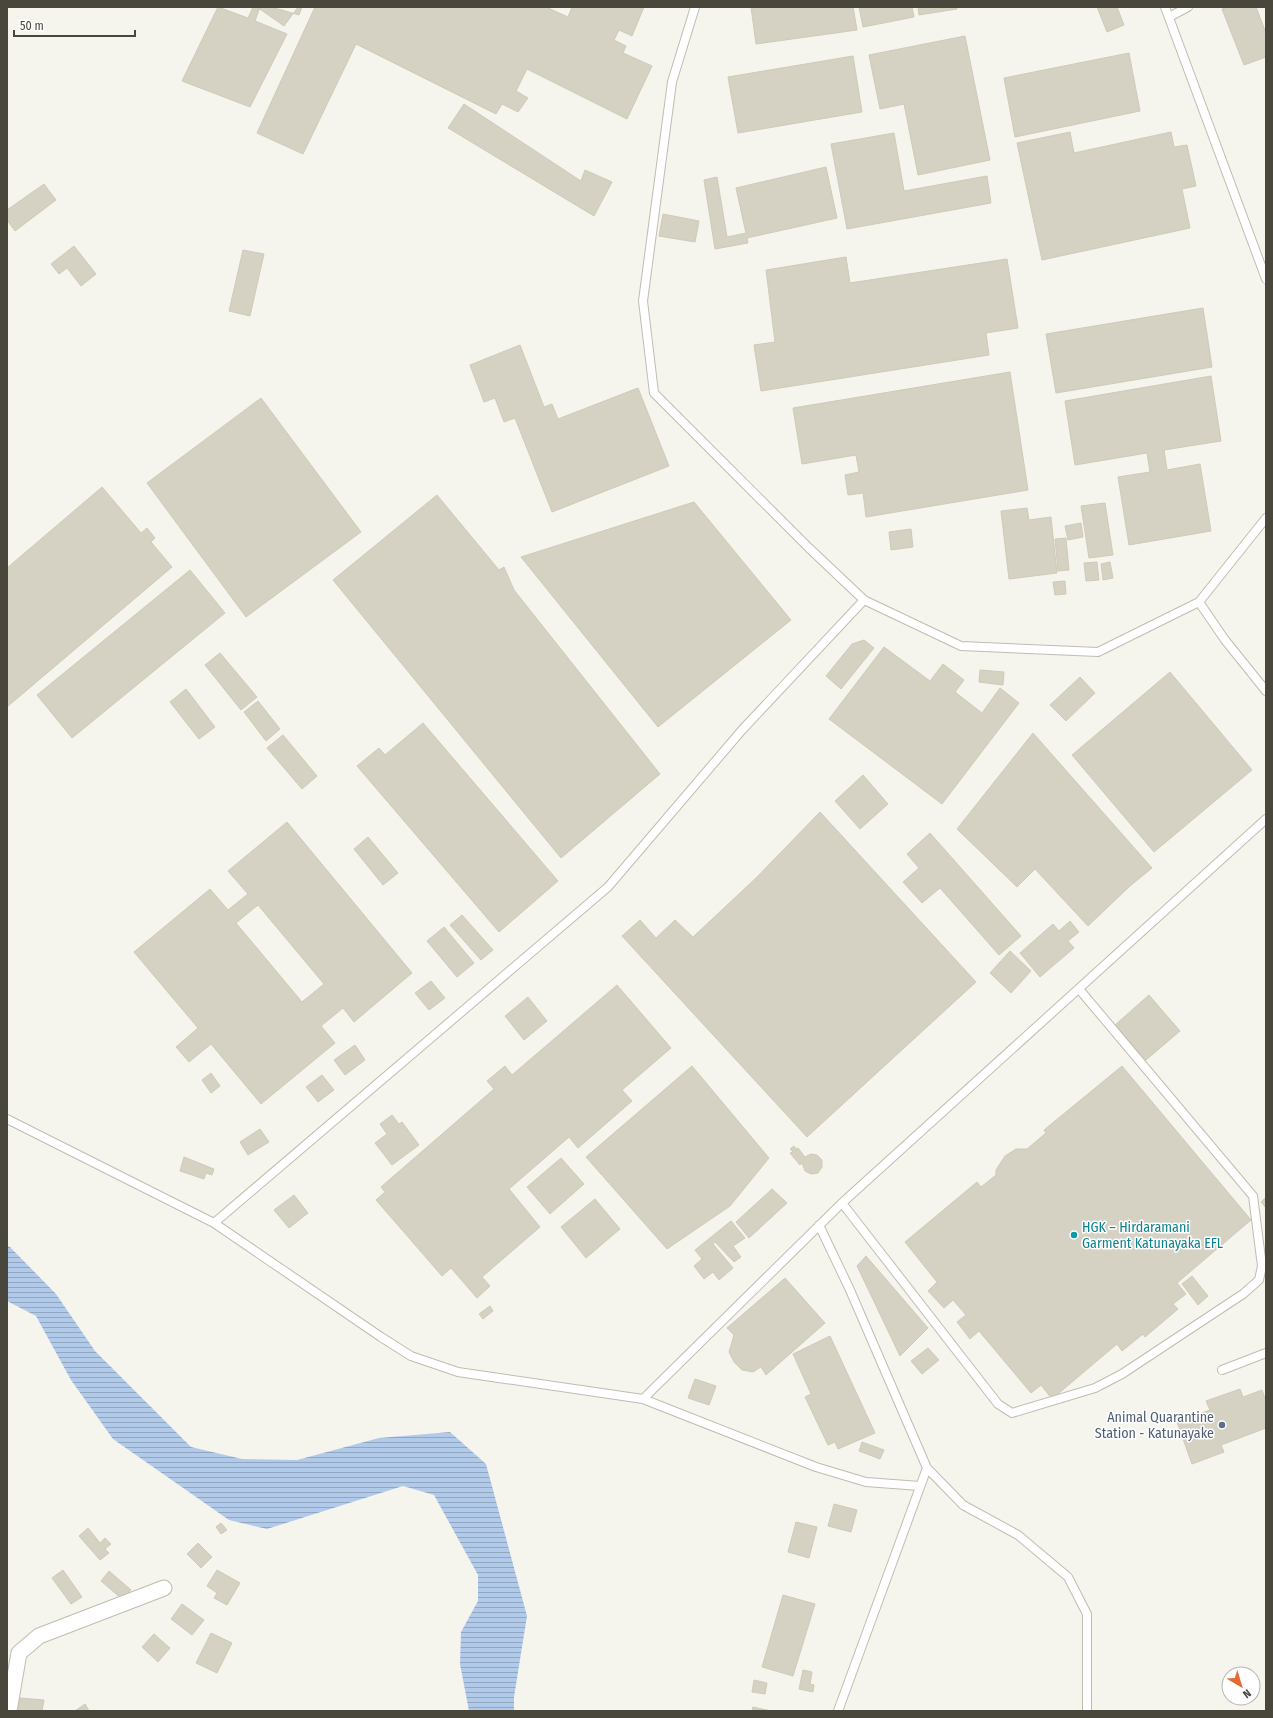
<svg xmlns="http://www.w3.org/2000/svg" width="1273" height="1718" font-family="'Fira Sans Condensed',sans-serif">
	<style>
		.water { fill: url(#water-rules) }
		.building { fill: #d5d1c3; stroke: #d0cab7; fill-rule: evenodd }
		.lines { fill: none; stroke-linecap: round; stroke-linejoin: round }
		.lane-casing { stroke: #c0bdb0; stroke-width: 10 }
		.street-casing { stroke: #c0bdb0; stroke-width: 17 }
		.lane { stroke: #fff; stroke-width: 8 }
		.street { stroke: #fff; stroke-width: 15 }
		.culture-dot { fill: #0f9aa8; stroke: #fff; stroke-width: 1.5 }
		.service-dot { fill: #5c6f8a; stroke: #fff; stroke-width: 1.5 }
		.labels { text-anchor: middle; stroke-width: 3; stroke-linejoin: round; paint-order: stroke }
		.culture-label { font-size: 14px; fill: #0d838f; stroke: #fff; text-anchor: start }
		.service-label { font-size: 14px; fill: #4e5e75; stroke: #fff; text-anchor: end }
	</style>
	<defs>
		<pattern id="water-rules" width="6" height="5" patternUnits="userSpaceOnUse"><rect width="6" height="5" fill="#b1caea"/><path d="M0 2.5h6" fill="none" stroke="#92a6bf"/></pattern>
	</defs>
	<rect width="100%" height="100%" fill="#f5f4ed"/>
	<!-- water -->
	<path class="water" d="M7,1246l3,1 46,47 39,57 96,96 51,12 55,1 82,-22 71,-6 36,32 41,152 -13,81v14h-45l-9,-47 1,-32 17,-31v-26l-44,-80 -31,-9 -136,43 -38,-9 -116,-81 -42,-59 -35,-64 -29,-15z"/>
	<!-- building -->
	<path class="building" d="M218,7l30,11 5,-11h7l-5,14 32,13 -37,73 -68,-26z
		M257,7h41l-14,19z
		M271,7h31l-3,8z
		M315,7h231l22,10 4,-10h72l-12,29 -13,-6 -5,10 12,6 -3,7 29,13 -25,53 -100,-50 -11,22 12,7 -10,14 -16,-8 -6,10 -140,-70 -53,110 -46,-21z
		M751,7h102l4,23 -101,14z
		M859,7h53l2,10 -51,10z
		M918,7h39v2l-38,6z
		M1097,7h20l7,18 -17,7z
		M1229,7h27l10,26v24l-22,8 -22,-56z
		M965,36l25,124 -72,15 -14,-71 -24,5 -11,-54z
		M1129,53l11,58 -125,26 -11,-59z
		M853,56l9,56 -124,21 -10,-56z
		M464,104l117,77 4,-11 27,12 -18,34 -146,-88z
		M1070,132l4,21 97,-21 3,15 13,-2 9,41 -14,3 8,39 -148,32 -25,-117z
		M894,133l10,58 83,-15 4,27 -144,26 -16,-85z
		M826,167l11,51 -90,20 1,5 -33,6 -11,-69 13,-3 10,60 19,-4 -10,-45z
		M44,184l12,16 -41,31 -8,-11v-10z
		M663,214l36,7 -4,21 -36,-6z
		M74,246l22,28 -15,12 -14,-18 -8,6 -8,-10z
		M243,250l21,4 -14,62 -21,-5z
		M846,257l4,26 157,-24 11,69 -32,5 3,22 -228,36 -7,-46 21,-3 -9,-72z
		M1203,308l9,59 -156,26 -10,-59z
		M520,345l24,62 8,-3 6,15 80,-31 31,78 -117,46 -37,-94 -11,4 -9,-24 -11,4 -14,-37z
		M1010,372l18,118 -162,27 -3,-24 -15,2 -3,-20 14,-3 -3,-17 -54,9 -9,-56z
		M1211,376l10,65 -57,9 3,20 33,-6 11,67 -82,14 -11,-68 32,-5 -3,-19 -72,12 -10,-64z
		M261,398l100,134 -115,85 -99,-134z
		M102,487l39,46 6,-5 8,10 -4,4 21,25 -165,140v-139z
		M437,495l62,75 5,-3 10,23 146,184 -99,84 -228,-278z
		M694,502l97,118 -133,107 -137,-170z
		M1105,503l8,52 -24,3 -8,-52z
		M1027,508l2,12 22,-3 6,56 -48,6 -8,-68z
		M1081,523l2,14 -15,3 -3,-14z
		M911,529l2,18 -22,3 -2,-18z
		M1066,538l3,32 -11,1 -3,-32z
		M1097,562l2,18 -13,1 -2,-18z
		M1110,562l3,16 -10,2 -2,-16z
		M190,570l35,43 -153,125 -35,-43z
		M1065,581l1,13 -11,1 -2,-13z
		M864,640l10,8 -33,41 -15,-13 26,-32z
		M884,647l46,34 13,-17 21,16 -9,12 27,21 18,-25 19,15 -77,101 -113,-85z
		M220,653l37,44 -16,13 -36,-45z
		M980,670l24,2 -1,13 -24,-3z
		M1170,672l82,98 -98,82 -82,-97z
		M1080,677l15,16 -29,28 -16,-16z
		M186,689l29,38 -16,12 -29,-37z
		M258,701l22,28 -14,12 -22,-29z
		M423,723l135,158 -59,51 -142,-166 22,-18 6,7z
		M1033,733l119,135 -22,18 -42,40 -53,-57 -18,18 -60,-58z
		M283,735l34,41 -15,13 -35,-41z
		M863,775l25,29 -28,25 -25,-28z
		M820,812l156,170 -169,155 -185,-201 18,-16 16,18 19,-18 18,17 63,-59z
		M287,822l125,151 -58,49 -11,-14 -22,18 14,17 -74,61 -50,-60 -22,18 -13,-15 22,-19 -64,-76 76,-63 18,21 20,-16 -20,-23zM258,905l66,79 -22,18 -66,-79z
		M930,833l91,103 -22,19 -59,-67 -18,15 -19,-21 16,-14 -12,-14z
		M368,837l30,36 -15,12 -29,-36z
		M462,915l31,35 -12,10 -31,-35z
		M1070,921l9,11 -11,9 6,7 -34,29 -20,-24 33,-29 6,7z
		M444,927l30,36 -17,14 -30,-36z
		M1010,951l21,20 -20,22 -21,-20z
		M431,981l14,17 -16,12 -14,-17z
		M617,985l54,63 -49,42 10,11 -54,47 -9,-11 -60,52 31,38 -58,50 8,9 -13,12 -26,-30 -9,8 -66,-76 9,-8 -4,-5 113,-98 -7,-8 18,-15 7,9z
		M1149,995l31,36 -34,29 -31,-35z
		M528,997l19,24 -23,19 -19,-24z
		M355,1045l10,15 -20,15 -11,-15z
		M692,1066l77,92 -39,48 -63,43 -81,-92z
		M1122,1066l129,154 -74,63 9,11 -13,10 5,5 -33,28 -2,-3 -21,17 -5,-7 -65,55 -11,-14 -10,8 -52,-62 -9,8 -13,-17 9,-7 -13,-15 -9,8 -16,-17 9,-9 -32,-40 72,-60 4,5 15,-12v-5l9,-14 11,-7h11l19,-16 -2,-3z
		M211,1073l9,13 -9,7 -9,-13z
		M322,1075l12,15 -16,12 -12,-15z
		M392,1115l7,9 3,-2 17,23 -27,20 -17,-22 12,-9 -7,-10z
		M260,1129l9,13 -21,13 -8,-13z
		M794,1146l2,3 2,-1 7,9 6,-3 6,1 5,5v7l-4,6 -7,1 -6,-3 -3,-8 -2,2 -10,-12 3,-1 -3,-3z
		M184,1157l30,12 -2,6 -6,-2 -2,6 -24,-8z
		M561,1158l23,26 -34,30 -23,-27z
		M772,1189l15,14 -38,35 -13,-16z
		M294,1195l14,18 -19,15 -15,-18z
		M1266,1197v11l-5,-6z
		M595,1199l25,30 -34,29 -25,-31z
		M731,1221l14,17 -12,8 8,11 -7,5 -19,-20 -2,2 20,24 -14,12 -6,-8 -9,7 -10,-13 8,-7 -7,-9z
		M866,1256l62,72 -28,28 -43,-90z
		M1192,1276l16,20 -10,9 -16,-21z
		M785,1278l40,45 -59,52 -5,-8 -8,5 -11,-2 -8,-8 -5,-10 5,-17 -7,-7z
		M490,1306l3,5 -10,8 -4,-5z
		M830,1336l45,97 -37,16 -3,-7 -7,3 -23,-48 6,-3 -18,-40z
		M928,1348l11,12 -17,14 -11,-13z
		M695,1379l21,7 -7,19 -21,-7z
		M1240,1389l3,8 19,-7 4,11v27l-45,17 3,7 -32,12 -15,-42 33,-12 -4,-9z
		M862,1442l22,8 -4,9 -21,-8z
		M834,1504l23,6 -6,22 -23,-6z
		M796,1522l21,5 -8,31 -21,-6z
		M221,1523l6,7 -6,4 -5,-7z
		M88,1528l12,15 5,-5 6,6 -6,5 4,4 -9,7 -21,-24z
		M198,1543l14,14 -11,11 -14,-14z
		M63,1570l19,27 -11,7 -19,-26z
		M217,1570l23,13 -13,22 -13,-7 3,-5 -10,-7z
		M109,1571l22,19 -9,9 -21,-18z
		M783,1595l32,9 -22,72 -31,-9z
		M182,1604l22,16 -12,15 -21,-16z
		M211,1633l21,10 -15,30 -21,-10z
		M154,1634l16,14 -12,14 -16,-15z
		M803,1670l9,2 -2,12 4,1 -1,7 -14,-3z
		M754,1680l13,3 -2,11 -13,-2z
		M20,1698l24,2 -2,11h-24z
		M85,1704l4,7h-14z
		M753,1707l18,4h-19z"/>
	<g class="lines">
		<defs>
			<path id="lane" d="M695,7l-23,75 -29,219 11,92 155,155 55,52 97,46 137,6 101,-50 67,-84
				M1165,7l101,272
				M1169,17l19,-10
				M1199,602l26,38 41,51
				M7,1119l207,104 167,114 30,19 47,16 185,27 173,68 50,15 54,4
				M842,1203l156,201 14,9 83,-25 27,-14 121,-80 16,-14 3,-14 -9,-70 -174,-207
				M214,1223l394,-336 134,-157 122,-130
				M819,1225l31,65 77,178 36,37 55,30 50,42 19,37v97
				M1222,1370l44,-17
				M643,1399l199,-196 424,-384
				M838,1711l89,-243"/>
			<path id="street" d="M9,1711l10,-58 20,-17 125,-48"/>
		</defs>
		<!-- lane casing -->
		<use href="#lane" class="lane-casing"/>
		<!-- street casing -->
		<use href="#street" class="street-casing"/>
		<!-- lane -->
		<use href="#lane" class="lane"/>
		<!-- street -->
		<use href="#street" class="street"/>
	</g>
	<!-- markers -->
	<circle class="culture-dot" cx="1074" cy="1235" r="4"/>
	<circle class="service-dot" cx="1222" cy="1425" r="4"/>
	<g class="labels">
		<!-- culture labels -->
		<g class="culture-label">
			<text x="1082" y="1232">HGK – Hirdaramani<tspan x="1082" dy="16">Garment Katunayaka EFL</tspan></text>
		</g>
		<!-- service labels -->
		<g class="service-label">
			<text x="1214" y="1422">Animal Quarantine<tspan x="1214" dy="16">Station - Katunayake</tspan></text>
		</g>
	</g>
	<!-- border -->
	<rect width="1273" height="1718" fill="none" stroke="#49463b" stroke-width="16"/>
	<!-- north arrow -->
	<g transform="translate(1241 1686) rotate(142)"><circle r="19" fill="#ffffff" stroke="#b6b5b1"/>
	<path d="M0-3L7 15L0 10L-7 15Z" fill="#e46b35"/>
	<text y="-6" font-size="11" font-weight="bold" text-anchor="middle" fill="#49463b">N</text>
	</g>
	<!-- scale -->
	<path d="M14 30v6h121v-6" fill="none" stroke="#49463b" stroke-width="2"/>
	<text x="20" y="30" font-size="12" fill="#49463b" stroke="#ffffff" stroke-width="3" paint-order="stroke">50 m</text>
</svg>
